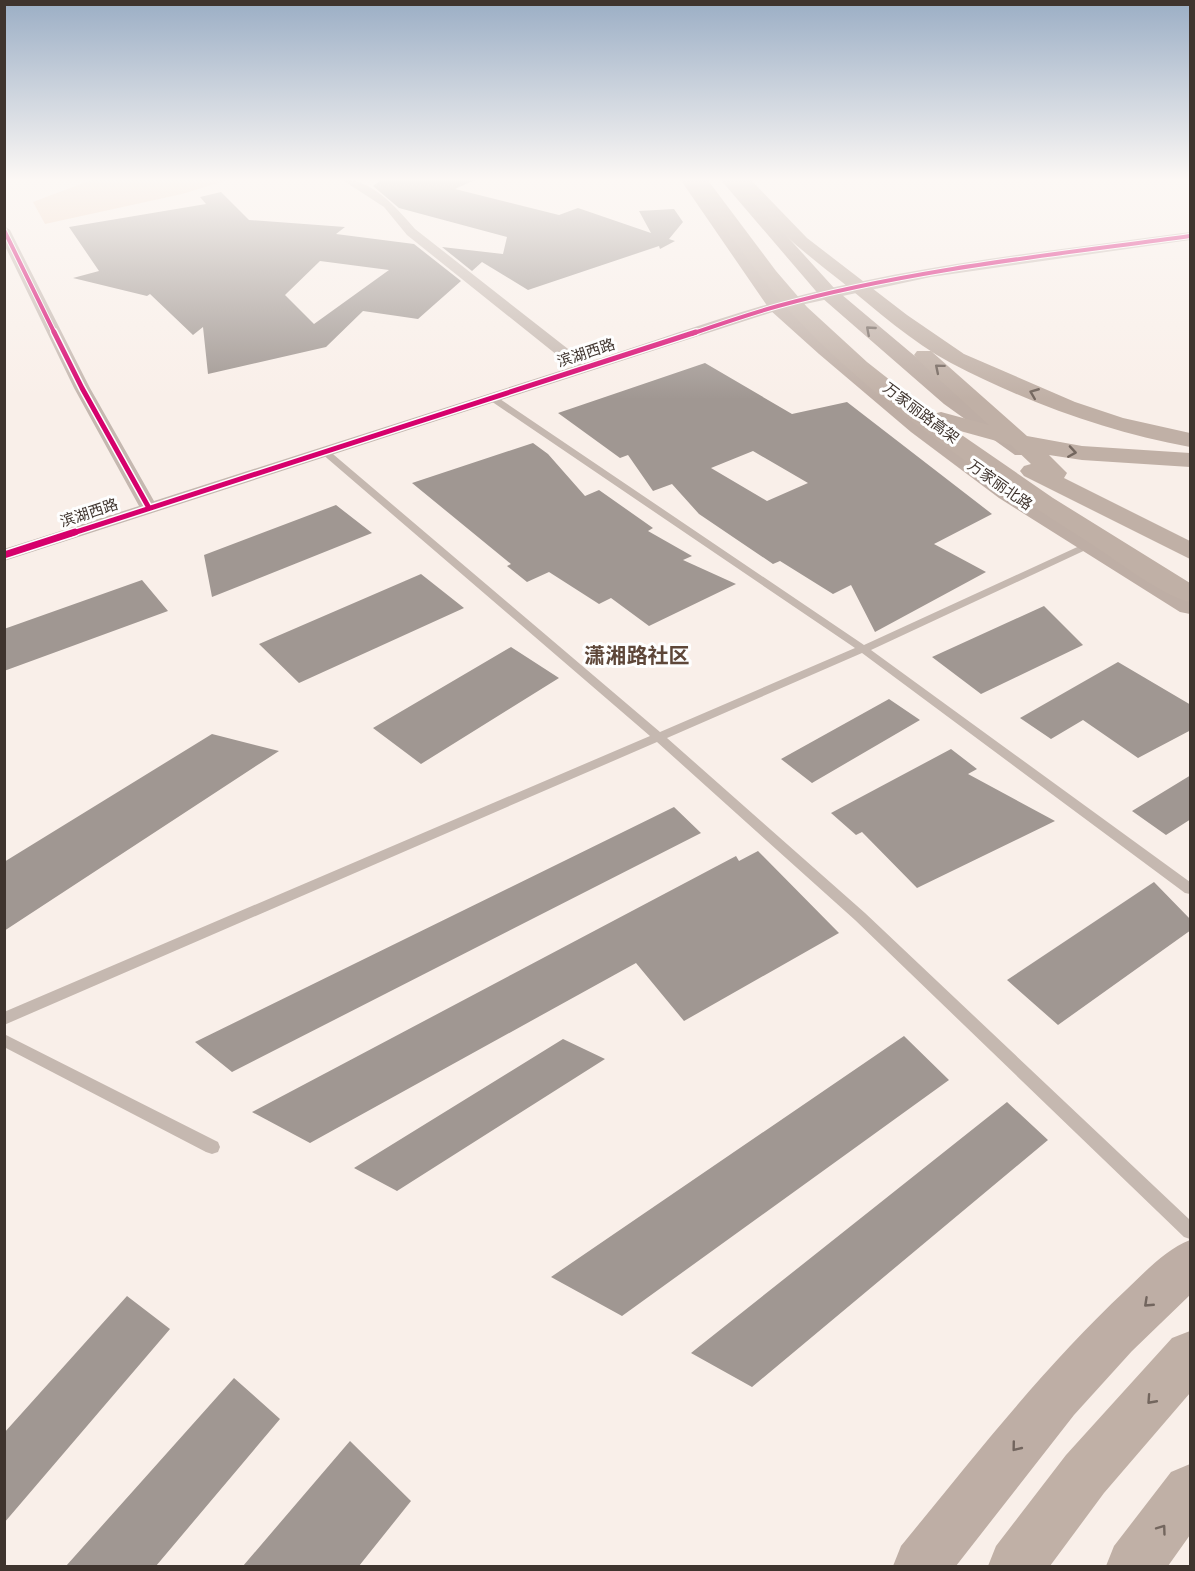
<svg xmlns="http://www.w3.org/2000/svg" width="1195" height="1571" font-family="'Asap Condensed','Noto Sans SC',sans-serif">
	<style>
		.green { fill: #f1d4c1 }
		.building { fill: #a09792; fill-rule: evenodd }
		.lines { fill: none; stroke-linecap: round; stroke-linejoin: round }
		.service { fill: #c5b8b0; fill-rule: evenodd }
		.minor { fill: #c5b8b0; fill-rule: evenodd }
		.primary { fill: #beaea5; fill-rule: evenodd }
		.trunk { fill: #c0b0a6; fill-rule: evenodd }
		.cycleway-far2-casing { stroke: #fefefe; stroke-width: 6 }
		.cycleway-far1-casing { stroke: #fefefe; stroke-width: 8 }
		.cycleway-casing { stroke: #fefefe; stroke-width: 10 }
		.cycleway-far2 { stroke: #d6006c; stroke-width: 4 }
		.cycleway-far1 { stroke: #d6006c; stroke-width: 5 }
		.cycleway { stroke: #d6006c; stroke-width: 7 }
		.oneway { stroke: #72655e }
		.oneway2 { stroke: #73665e }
		.labels { text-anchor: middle; stroke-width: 6; stroke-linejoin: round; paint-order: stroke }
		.far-street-label { font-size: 15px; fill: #3f342e; stroke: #fefefe }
		.quarter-label { font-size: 21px; font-weight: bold; fill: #5e4739; stroke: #fefefe }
	</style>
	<rect width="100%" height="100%" fill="#f9efe9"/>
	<!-- green -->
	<path class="green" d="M94,179h138l-50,15 -137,30 -12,-22z"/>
	<!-- building -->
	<path class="building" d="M382,179h95l-22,10 104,26 19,-7 73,25 -12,-22 35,-2 9,13 -14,17 6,2 -15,8 -1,-3 -131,44 -46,-28 -10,9 -30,-24 61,7 4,-17 -108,-29 -26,-22z
		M221,192l28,28 96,7 -9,7 78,10 47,37 -43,38 -55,-8 -37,36 -118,27 -5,-47 -10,8 -43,-41 -3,2 -74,-18 26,-7 -30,-44 137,-23 -6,-7zM320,261l69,9 -75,54 -29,-29z
		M705,363l87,51 55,-12 145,112 -58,30 52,28 -111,60 -24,-47 -18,9 -53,-33 -7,3 -74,-50 -27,-30 -19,7 -25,-36 -8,3 -62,-45zM753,451l55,32 -41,18 -56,-33z
		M533,443l15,11 37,42 14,-6 54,38 -5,3 44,25 -9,4 53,24 -87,42 -38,-28 -12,6 -50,-32 -22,10 -20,-16 4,-2 -99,-81z
		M336,505l36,28 -160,64 -8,-42z
		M421,574l43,34 -165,75 -40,-39z
		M142,580l26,31 -164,60v-42z
		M1044,606l39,39 -102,49 -49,-37z
		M511,647l48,31 -138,86 -48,-36z
		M1118,662l73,43v25l-53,28 -55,-38 -32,19 -31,-21z
		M889,699l31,21 -108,63 -31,-24z
		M212,734l67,17 -275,180v-69z
		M951,749l26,20 -9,5 87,47 -138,67 -55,-56 -6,3 -25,-22z
		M1191,775v44l-25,16 -34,-24z
		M674,807l27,26 -469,239 -37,-30z
		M758,851l81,82 -155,88 -48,-58 -326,180 -58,-31 484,-256 3,5z
		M1154,882l37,38v10l-133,95 -51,-45z
		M904,1036l45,44 -327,236 -71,-39z
		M563,1039l42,20 -208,132 -43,-23z
		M1007,1102l41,38 -296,247 -61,-34z
		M127,1296l43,33 -166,194v-90z
		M234,1378l46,41 -124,147h-90z
		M350,1441l61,60 -52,65h-116z"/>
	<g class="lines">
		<!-- service -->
		<path class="service" d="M488,395h6l370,250 222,-102h6v4l-221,103 319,232v12l-5,-1 -323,-240 -195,85 198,175 325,307v19l-6,-2 -329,-317 -198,-178 -653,283v-13l646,-276 -329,-283v-4h6l333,283 195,-84 -367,-249z
			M4,1034l214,108 2,5 -2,5 -6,2 -6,-2 -202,-105z"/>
		<!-- minor -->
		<path class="minor" d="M341,179c31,0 55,28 74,50l171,134c62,-20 124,-42 186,-60 136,-38 279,-52 418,-71v8l-259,37 -149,32 -778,252v-12l135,-43 -65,-118 -70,-144v-18l6,4 80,158 64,113 418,-134 -165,-132 -23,-28z"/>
		<!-- primary -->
		<path class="primary" d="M680,179h15l89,123 49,44 94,76 90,66 173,106v20l-10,-2 -181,-114 -88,-66 -92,-78 -49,-44z
			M720,179h15l100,110 125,105 71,51 4,5 -4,5h-16l-71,-51 -123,-107z
			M1190,1240v55l-58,56 -58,64 -118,151h-63l8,-20c72,-88 142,-178 225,-256 20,-19 39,-40 64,-50z"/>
		<!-- trunk -->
		<path class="trunk" d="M692,179h15l69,92 31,36 60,55 66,52 8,-2 48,13 -72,-66 -3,-4 3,-4h14l96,85 55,10 108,7v14l-108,-7 -33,-5 18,18 -3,5 126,63v18l-166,-83 -4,-5 4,-5 7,-2 -20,-19 -58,-16 100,69 137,85v19c-25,-5 -73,-41 -97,-57 -104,-66 -213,-138 -298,-228 -39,-42 -71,-91 -103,-138z
			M734,179h16l57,59 100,77 57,39 111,48 48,16 67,15v14c-83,-15 -164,-45 -239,-84 -39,-21 -75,-53 -109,-81 -39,-30 -79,-63 -108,-103z
			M1190,1331v62l-86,100 -54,73h-62l8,-20 70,-91 106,-117z
			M1190,1464v71l-22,31h-62l8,-20 57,-74z"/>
		<defs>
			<path id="cycleway-far2" d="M4,230l51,104
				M691,334c29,-10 58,-20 87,-28 134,-37 274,-51 412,-70"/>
			<path id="cycleway-far1" d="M54,332l28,56 67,120
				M70,534l626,-202"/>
			<path id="cycleway" d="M4,555l71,-23"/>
		</defs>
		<!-- cycleway-far2 casing -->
		<use href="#cycleway-far2" class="cycleway-far2-casing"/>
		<!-- cycleway-far1 casing -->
		<use href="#cycleway-far1" class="cycleway-far1-casing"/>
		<!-- cycleway casing -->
		<use href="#cycleway" class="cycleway-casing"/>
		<!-- cycleway-far2 -->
		<use href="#cycleway-far2" class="cycleway-far2"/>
		<!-- cycleway-far1 -->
		<use href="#cycleway-far1" class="cycleway-far1"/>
		<!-- cycleway -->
		<use href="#cycleway" class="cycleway"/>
	</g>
	<!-- one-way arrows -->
	<defs><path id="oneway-chevron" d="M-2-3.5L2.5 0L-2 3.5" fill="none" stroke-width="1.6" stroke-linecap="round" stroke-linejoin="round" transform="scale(1.5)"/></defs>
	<g class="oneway">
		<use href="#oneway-chevron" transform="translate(870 330) rotate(-139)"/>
		<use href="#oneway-chevron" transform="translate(1148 1303) rotate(137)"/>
		<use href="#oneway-chevron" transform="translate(1016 1447) rotate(129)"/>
	</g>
	<g class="oneway2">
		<use href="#oneway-chevron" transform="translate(939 368) rotate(-140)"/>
		<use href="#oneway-chevron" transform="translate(1034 393) rotate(-158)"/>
		<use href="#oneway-chevron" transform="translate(1072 452) rotate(9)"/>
		<use href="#oneway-chevron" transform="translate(1151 1400) rotate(132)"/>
		<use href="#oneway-chevron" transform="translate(1162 1529) rotate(-54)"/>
	</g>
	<!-- sky -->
	<linearGradient id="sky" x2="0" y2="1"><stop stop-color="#9baec5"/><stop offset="0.45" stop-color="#fcf8f5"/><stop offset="1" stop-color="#fcf8f5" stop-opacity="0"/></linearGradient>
	<rect width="1195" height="399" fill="url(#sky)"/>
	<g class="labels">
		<!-- far-street labels -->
		<g class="far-street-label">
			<text transform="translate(586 353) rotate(-18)" y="5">滨湖西路</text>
			<text transform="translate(921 413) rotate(37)" y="5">万家丽路高架</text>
			<text transform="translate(1000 485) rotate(35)" y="5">万家丽北路</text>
			<text transform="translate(89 513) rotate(-18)" y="5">滨湖西路</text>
		</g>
		<!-- quarter labels -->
		<g class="quarter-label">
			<text x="637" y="663">潇湘路社区</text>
		</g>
	</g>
	<!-- border -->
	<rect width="1195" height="1571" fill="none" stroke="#3f342e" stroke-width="12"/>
</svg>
